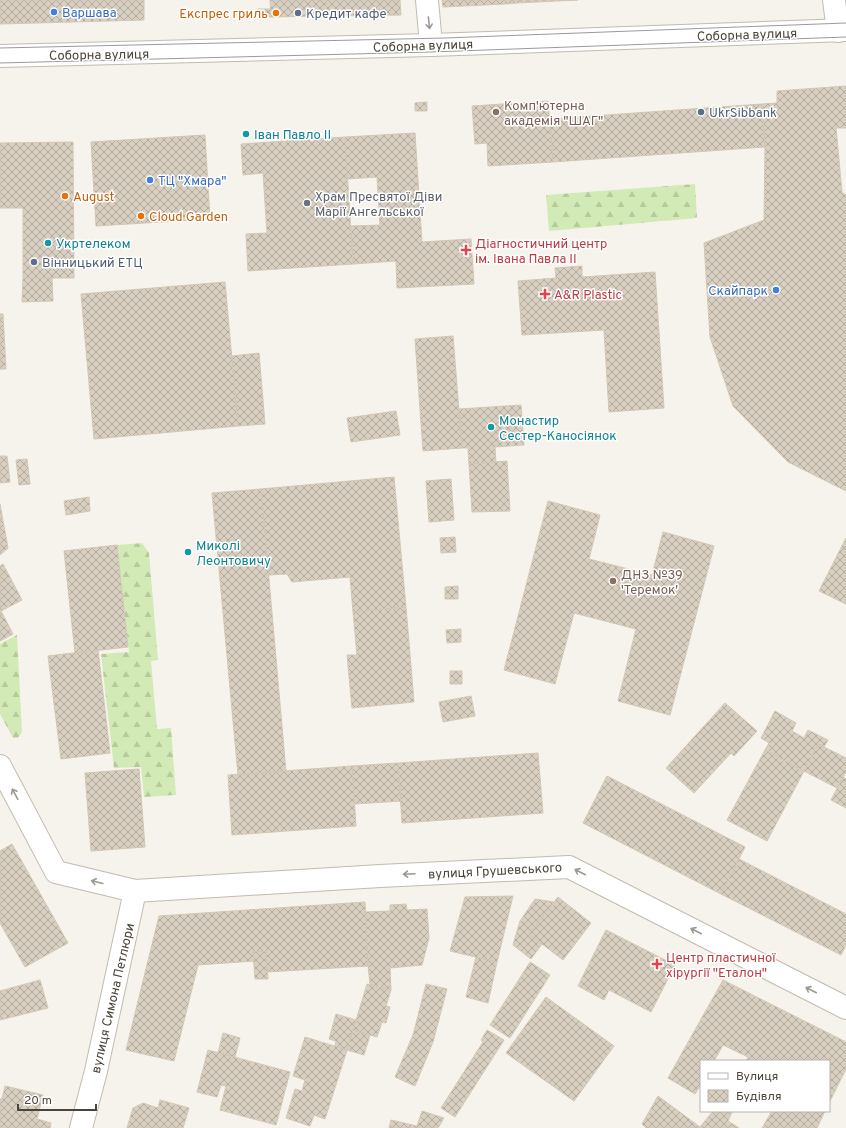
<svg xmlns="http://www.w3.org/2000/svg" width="846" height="1128" font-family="Overpass,sans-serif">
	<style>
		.forest { fill: url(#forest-firs) }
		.building { fill: url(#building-cross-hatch); stroke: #d3c7b4 }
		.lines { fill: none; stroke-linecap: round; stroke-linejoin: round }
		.minor-casing { stroke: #c2bbae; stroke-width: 24 }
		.tertiary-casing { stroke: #c2bbae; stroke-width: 24 }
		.minor { stroke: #fff; stroke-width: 22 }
		.tertiary { stroke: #fff; stroke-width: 22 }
		.tram { stroke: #9a9a9a; stroke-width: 1 }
		.oneway { stroke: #9c9892 }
		.shop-dot { fill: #3f7fe0; stroke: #fff; stroke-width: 1.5 }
		.food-dot { fill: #e8710a; stroke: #fff; stroke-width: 1.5 }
		.service-dot { fill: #5c6f8a; stroke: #fff; stroke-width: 1.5 }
		.education-dot { fill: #8d6e63; stroke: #fff; stroke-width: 1.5 }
		.culture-dot { fill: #0f9aa8; stroke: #fff; stroke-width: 1.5 }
		.worship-dot { fill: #6b7280; stroke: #fff; stroke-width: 1.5 }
		.health-dot { fill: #e0444e; stroke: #fff; stroke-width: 1.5 }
		.labels { text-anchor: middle; stroke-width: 3; stroke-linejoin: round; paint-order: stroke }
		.shop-label { font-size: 13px; fill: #366cbe; stroke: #fff; text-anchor: start }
		.food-label { font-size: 13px; fill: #c56008; stroke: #fff; text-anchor: start }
		.service-label { font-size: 13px; fill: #4e5e75; stroke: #fff; text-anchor: start }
		.street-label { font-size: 13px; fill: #4b4439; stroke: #fff }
		.education-label { font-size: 13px; fill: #785e54; stroke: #fff; text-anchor: start }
		.culture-label { font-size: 13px; fill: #0d838f; stroke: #fff; text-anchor: start }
		.worship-label { font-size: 13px; fill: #5b616d; stroke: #fff; text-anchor: start }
		.health-label { font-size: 13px; fill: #be3a42; stroke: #fff; text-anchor: start }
	</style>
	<defs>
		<pattern id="forest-firs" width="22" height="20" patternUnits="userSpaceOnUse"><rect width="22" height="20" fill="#d2eab5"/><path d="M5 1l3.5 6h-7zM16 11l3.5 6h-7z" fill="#b6ca9c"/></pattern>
		<pattern id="building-cross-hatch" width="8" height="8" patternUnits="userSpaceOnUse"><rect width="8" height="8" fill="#d8cfc1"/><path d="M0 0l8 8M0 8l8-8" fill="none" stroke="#b1aa9e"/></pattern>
	</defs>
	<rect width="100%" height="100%" fill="#f6f3ec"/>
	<!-- forest -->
	<path class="forest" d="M695,184l2,34 -148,13 -3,-36z
		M142,543l7,10 9,107 -7,1 6,68 14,-1 5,67 -32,2 -3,-30 -27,1 -13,-114 28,-2 -12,-107z
		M17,635l5,97 -4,6h-5l-13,-24v-70z"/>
	<!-- building -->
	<path class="building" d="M0,0h144v20l-144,4z
		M270,0h56l1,16 -56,1z
		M326,0h74l1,15 -74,1z
		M442,0h63v4l-62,3z
		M505,0h12v3l-12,1z
		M517,0h61l-61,3z
		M258,9h12l1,8h-13z
		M846,86v42h-10l6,64 4,3v296l-58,-29 -55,-56 -23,-69 -6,-94 60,-23 1,-73 -3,-43 15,-1v-12z
		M548,101l5,61 -65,4 -1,-23 -12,1 -3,-38z
		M427,102v9h-12v-8z
		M762,104l3,43 -212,15 -3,-43z
		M415,133l7,109 49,-3 3,45 -77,4 -1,-27 -43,3 -2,-38 29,-1 -3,-48 -30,2 -2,-42z
		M205,135l5,84 -114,7 -5,-84z
		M345,137l8,127 -105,7 -2,-37 21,-1 -4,-60 -20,2 -2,-31z
		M73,142l1,136h-51v-70h-23v-65z
		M582,266v11l73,-5 9,136 -55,4 -5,-82 -82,5 -4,-54 38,-3 -1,-10z
		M23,278h29l1,23 -31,1z
		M225,282l13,144 -144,13 -13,-145z
		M0,314h3l3,55h-6z
		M453,336l9,112 -39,3 -8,-112z
		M259,353l6,71 -27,2 -6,-70z
		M521,405l3,40 -29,2 1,15 -27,2 -1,-16h-6l-3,-39z
		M396,411l4,24 -49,7 -4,-24z
		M0,456h7l3,26 -10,1z
		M27,459l3,25 -11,1 -3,-25z
		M507,461l3,50 -38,1 -3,-48z
		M394,477l12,130 -53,5 -3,-35 -58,5 -5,-8 -18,1 -8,-86z
		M451,479l3,41 -25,2 -3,-41z
		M261,489l25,282 -48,4 -26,-282z
		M89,497l1,14 -24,4 -2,-14z
		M548,501l52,14 -11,44 63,16 11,-43 51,14 -44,169 -52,-14 18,-72 -62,-16 -19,71 -51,-14z
		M0,504l8,44 -8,7z
		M455,537l1,15 -15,1 -1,-15z
		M846,538v66l-27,-13z
		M117,545l11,102 -53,6 -11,-102z
		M3,564l19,36 -21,11 12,23 -13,7v-75z
		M458,586v13h-13v-12z
		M406,607l8,95 -62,6 -5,-53h10l-4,-43z
		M461,629v13l-14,1 -1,-13z
		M98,650l12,103 -49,6 -13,-103z
		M450,671h12v13h-12z
		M471,696l4,20 -32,6 -4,-20z
		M725,703l32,28 -23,25 -3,-3 -37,40 -28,-25z
		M775,711l21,12 -4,8 12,7 4,-8 20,10 -4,7 -6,-3 -14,27 -39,-21 4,-7 -8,-5z
		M818,744l28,14v14l-9,16 -33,-17z
		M765,750l39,21 -37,70 -40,-21z
		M538,753l5,60 -141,10 -4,-60z
		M398,763l3,38 -46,3 -3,-38z
		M352,766l4,60 -124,9 -4,-60z
		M139,769l6,78 -54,4 -6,-78z
		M607,776l138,71 -24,47 -138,-71z
		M843,777l3,2v29l-15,-8z
		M12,844l56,99 -43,24 -25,-44v-72z
		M739,859l107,55v31l-5,10 -120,-61z
		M513,896l-16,66 -47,-11 15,-54z
		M558,897l33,26 -28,37 -34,-26z
		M535,899l19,3 -25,32 13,10 -11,15 -18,-14 7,-24z
		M365,902l3,64 -101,6 -1,-21 -13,1 1,9 -56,4 -24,96 -48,-11 33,-134z
		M406,904l1,6 20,-1 2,29 -7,27 -32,3 1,22 -21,-6 -2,-18 -3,-54 25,-1v-6z
		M606,930l69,35 -24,47 -42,-22 -5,10 -26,-14z
		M266,951l2,28h-13l-2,-27z
		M476,957l21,5 -9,41 -22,-6z
		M530,962l20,13 -40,63 -20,-13z
		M40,980l8,28 -48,12v-29z
		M723,980l123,62v27l-17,34v-42h-83l2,-4 -25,-12 -9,16h-13v23l-6,10 -27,-16z
		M367,984l24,6 -5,16 4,1 -4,16 -4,-1 -5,15 -24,-7z
		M426,984l21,5 -14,53 -18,44 -20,-9 18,-42z
		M546,997l68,49 -40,55 -68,-48z
		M336,1014l20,6 -9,30 -12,-4 1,-5 -7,-2z
		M353,1030l17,5 -6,20 -17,-5z
		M487,1030l17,10 -49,77 -14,-9 42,-66 -2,-2z
		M223,1033l17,5 -5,19 -17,-4z
		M305,1037l42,13 -22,69 -11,-4 -4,11 -24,-8 9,-29 7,2 3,-11 -12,-4z
		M208,1050l82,22 -14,53 -56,-15 6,-24 -5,-1 -4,12 -20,-5z
		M5,1086l38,9 -6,24 14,4 -1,5h-50v-29h2z
		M658,1096l42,31 13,-16h18l1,1 -4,9 11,7h-93l-4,-4z
		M160,1100l29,8 -6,20h-56l6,-20 10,-5 15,5z
		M422,1111l22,7 -6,10h-49l2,-8 26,6z
		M772,1111h53l-8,17h-55z"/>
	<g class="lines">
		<defs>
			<path id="minor" d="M427,0l4,45
				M834,0l4,31
				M0,766l56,106 79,19 245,-15 189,-9 277,141
				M81,1128l15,-57 39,-180"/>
			<path id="tertiary" d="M0,56l431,-11 415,-15"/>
		</defs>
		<!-- minor casing -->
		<use href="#minor" class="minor-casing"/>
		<!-- tertiary casing -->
		<use href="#tertiary" class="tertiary-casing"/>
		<!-- minor -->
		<use href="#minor" class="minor"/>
		<!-- tertiary -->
		<use href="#tertiary" class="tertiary"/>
		<!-- tram -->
		<path class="tram" d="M0,48l445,-10 401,-15
			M0,63l431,-11 415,-15"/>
	</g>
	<!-- one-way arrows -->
	<defs><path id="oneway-shaft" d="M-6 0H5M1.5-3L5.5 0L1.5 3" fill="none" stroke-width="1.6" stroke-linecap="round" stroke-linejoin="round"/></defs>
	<g class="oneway">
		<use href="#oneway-shaft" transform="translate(429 23) rotate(84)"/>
		<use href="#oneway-shaft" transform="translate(15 794) rotate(-118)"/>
		<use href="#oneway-shaft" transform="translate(580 872) rotate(-153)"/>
		<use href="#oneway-shaft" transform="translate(409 874) rotate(177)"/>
		<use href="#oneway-shaft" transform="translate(97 882) rotate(-166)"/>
		<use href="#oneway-shaft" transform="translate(696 931) rotate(-153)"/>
		<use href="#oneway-shaft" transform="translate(811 990) rotate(-153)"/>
	</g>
	<!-- markers -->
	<g class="shop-dot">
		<circle cx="54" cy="12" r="4"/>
		<circle cx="150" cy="180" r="4"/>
		<circle cx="776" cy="290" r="4"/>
	</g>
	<g class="food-dot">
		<circle cx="276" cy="13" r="4"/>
		<circle cx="65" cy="196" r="4"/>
		<circle cx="141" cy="216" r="4"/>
	</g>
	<g class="service-dot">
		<circle cx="298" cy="13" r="4"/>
		<circle cx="701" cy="112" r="4"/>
		<circle cx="34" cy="262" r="4"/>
	</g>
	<g class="education-dot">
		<circle cx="496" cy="112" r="4"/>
		<circle cx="613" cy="581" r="4"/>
	</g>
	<g class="culture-dot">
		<circle cx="246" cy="134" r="4"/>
		<circle cx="48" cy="243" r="4"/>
		<circle cx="491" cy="427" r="4"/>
		<circle cx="188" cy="552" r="4"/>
	</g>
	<circle class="worship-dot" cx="307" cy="203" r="4"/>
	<g class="health-dot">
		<path d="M464 244h4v4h4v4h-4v4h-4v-4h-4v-4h4z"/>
		<path d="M543 288h4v4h4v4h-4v4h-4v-4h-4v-4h4z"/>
		<path d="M655 958h4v4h4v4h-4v4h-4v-4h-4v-4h4z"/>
	</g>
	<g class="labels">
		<!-- shop labels -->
		<g class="shop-label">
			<text x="62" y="17">Варшава</text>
			<text x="158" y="185">ТЦ "Хмара"</text>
			<text x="768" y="295" text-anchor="end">Скайпарк</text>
		</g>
		<!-- food labels -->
		<g class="food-label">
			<text x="268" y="18" text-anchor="end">Експрес гриль</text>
			<text x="73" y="201">August</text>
			<text x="149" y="221">Cloud Garden</text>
		</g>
		<!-- service labels -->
		<g class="service-label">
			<text x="306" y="18">Кредит кафе</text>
			<text x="709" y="117">UkrSibbank</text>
			<text x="42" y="267">Вінницький ЕТЦ</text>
		</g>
		<!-- street labels -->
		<g class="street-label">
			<text transform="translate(747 34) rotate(-2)" y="5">Соборна вулиця</text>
			<text transform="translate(423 45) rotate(-2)" y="5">Соборна вулиця</text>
			<text transform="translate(99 54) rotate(-1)" y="5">Соборна вулиця</text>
			<text transform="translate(495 870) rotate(-3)" y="5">вулиця Грушевського</text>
			<text transform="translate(112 998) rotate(-77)" y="5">вулиця Симона Петлюри</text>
		</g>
		<!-- education labels -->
		<g class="education-label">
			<text x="504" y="110">Комп'ютерна<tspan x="504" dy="15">академія "ШАГ"</tspan></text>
			<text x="621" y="579">ДНЗ №39<tspan x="621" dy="15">'Теремок'</tspan></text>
		</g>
		<!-- culture labels -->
		<g class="culture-label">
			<text x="254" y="139">Іван Павло II</text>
			<text x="56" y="248">Укртелеком</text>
			<text x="499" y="425">Монастир<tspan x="499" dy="15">Сестер-Каносіянок</tspan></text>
			<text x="196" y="550">Миколі<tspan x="196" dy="15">Леонтовичу</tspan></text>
		</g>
		<!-- worship labels -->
		<g class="worship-label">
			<text x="315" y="201">Храм Пресвятої Діви<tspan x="315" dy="15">Марії Ангельської</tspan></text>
		</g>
		<!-- health labels -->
		<g class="health-label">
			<text x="475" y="248">Діагностичний центр<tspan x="475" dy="15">ім. Івана Павла II</tspan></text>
			<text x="554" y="299">A&amp;R Plastic</text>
			<text x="666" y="962">Центр пластичної<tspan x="666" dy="15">хірургії "Еталон"</tspan></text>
		</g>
	</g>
	<!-- legend -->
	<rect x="700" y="1060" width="130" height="52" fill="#ffffff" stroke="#b7b4b0"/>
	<rect x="708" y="1073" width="20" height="6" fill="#ffffff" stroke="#b7b4b0"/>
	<text x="736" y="1080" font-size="12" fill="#4b4439">Вулиця</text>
	<rect x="708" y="1090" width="20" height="12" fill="url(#building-cross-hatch)" stroke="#b7b4b0"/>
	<text x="736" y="1100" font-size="12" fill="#4b4439">Будівля</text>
	<!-- scale -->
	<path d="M18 1104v6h78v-6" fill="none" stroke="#4b4439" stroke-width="2"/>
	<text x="24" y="1104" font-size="12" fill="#4b4439" stroke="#ffffff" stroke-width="3" paint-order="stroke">20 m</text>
</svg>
